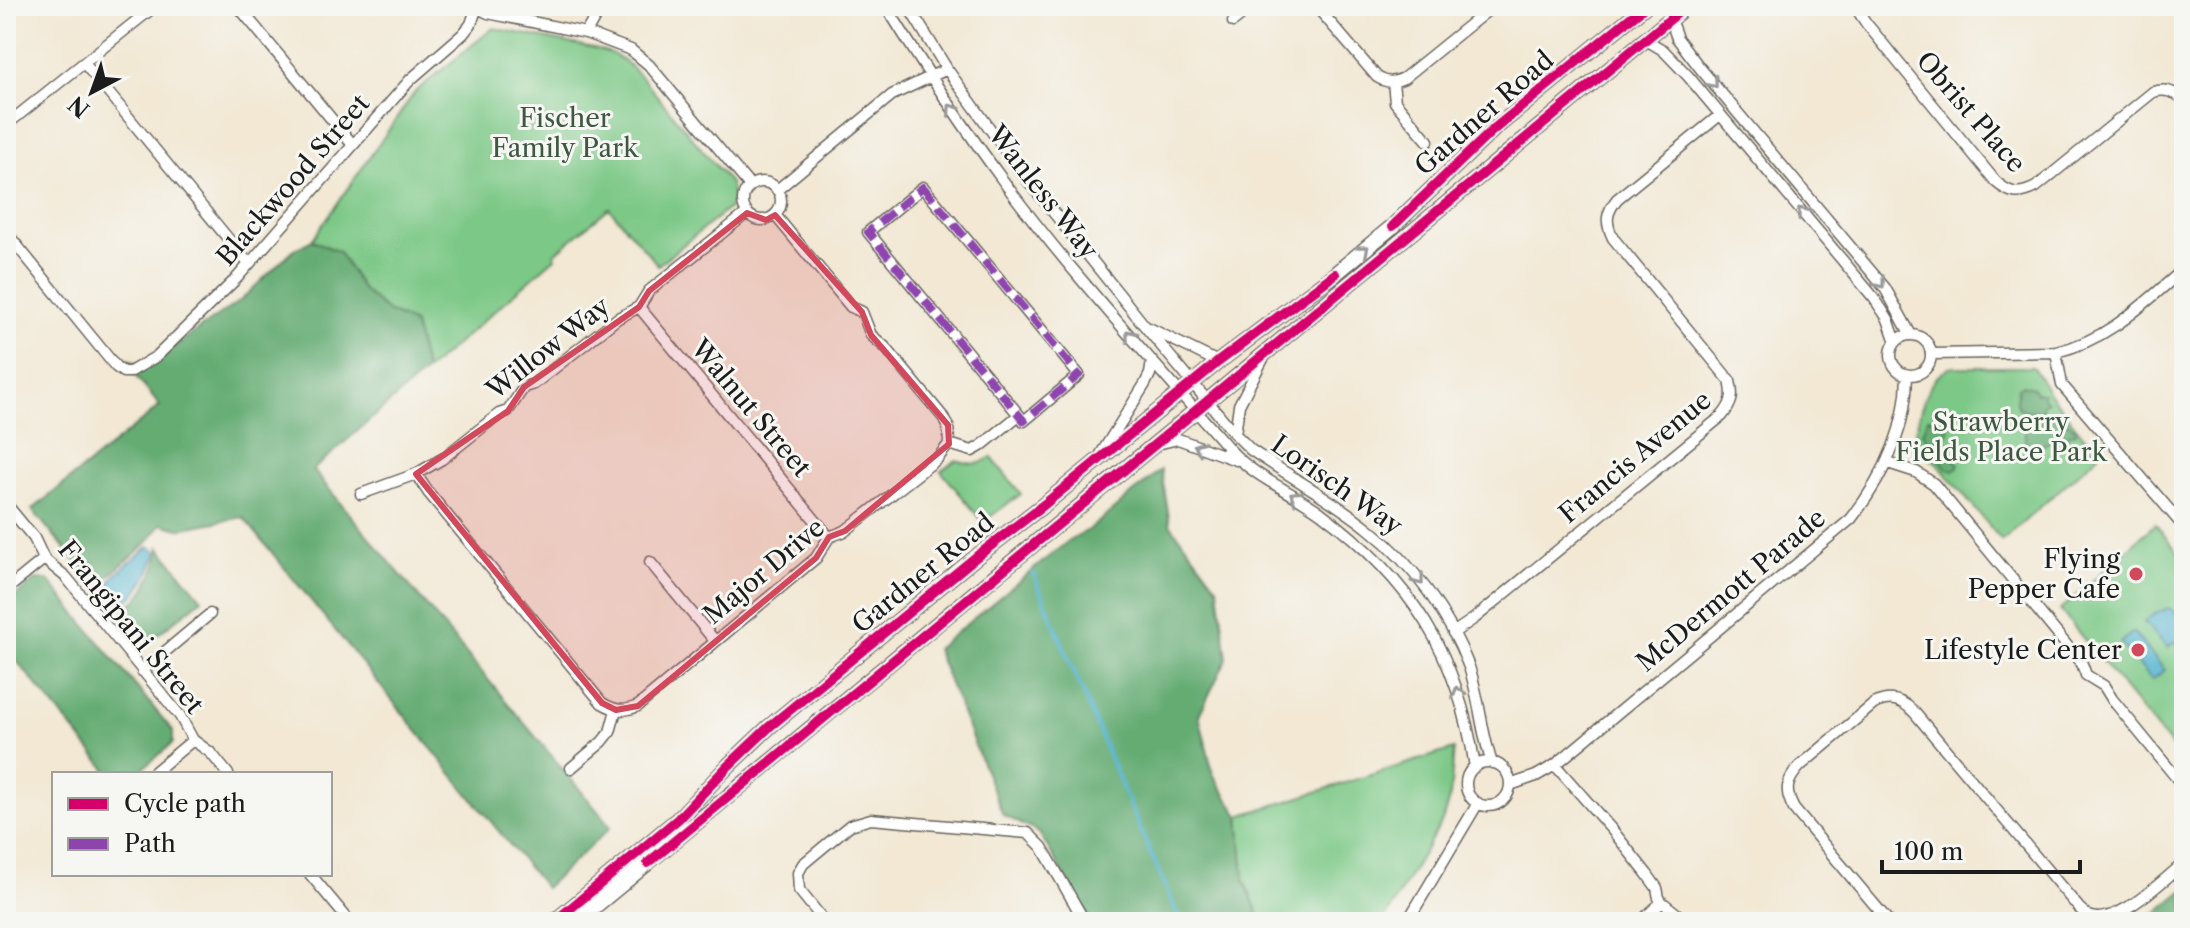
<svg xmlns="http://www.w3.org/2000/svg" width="2190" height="928" font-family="'Libre Caslon Text',serif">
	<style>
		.green { fill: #7cc886; stroke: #4c7251; stroke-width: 2 }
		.forest { fill: #65ac73; stroke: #406448; stroke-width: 2 }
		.water { fill: #50b2cf; stroke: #366776; stroke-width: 2 }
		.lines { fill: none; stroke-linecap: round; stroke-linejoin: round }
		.stream { stroke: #50b2cf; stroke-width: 4 }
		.minor-casing { stroke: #67635c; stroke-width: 13 }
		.tertiary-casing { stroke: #67635c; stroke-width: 17 }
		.minor { stroke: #fff; stroke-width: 10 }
		.tertiary { stroke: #fff; stroke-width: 14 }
		.quiet { stroke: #8e44ad; stroke-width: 8; stroke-dasharray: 16 8; stroke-linecap: butt }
		.cycleway-casing { stroke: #f6f6f2; stroke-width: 15 }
		.cycleway { stroke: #d6006c; stroke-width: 10 }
		.oneway { stroke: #999 }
		.marked { fill: #d1495b; fill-opacity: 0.2; stroke: #d1495b; stroke-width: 6; stroke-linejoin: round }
		.poi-dot { fill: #d1495b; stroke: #f6f6f2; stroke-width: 3 }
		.labels { text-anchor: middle; stroke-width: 6; stroke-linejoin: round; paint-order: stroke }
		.street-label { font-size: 26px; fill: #1c1c1c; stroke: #f6f6f2 }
		.park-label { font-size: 26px; fill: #3e5841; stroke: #f6f6f2 }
		.poi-label { font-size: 26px; fill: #1c1c1c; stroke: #f6f6f2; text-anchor: end }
	</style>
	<rect width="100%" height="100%" fill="#f6f6f2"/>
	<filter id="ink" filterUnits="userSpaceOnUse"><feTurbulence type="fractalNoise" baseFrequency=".0125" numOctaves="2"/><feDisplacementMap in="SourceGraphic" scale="16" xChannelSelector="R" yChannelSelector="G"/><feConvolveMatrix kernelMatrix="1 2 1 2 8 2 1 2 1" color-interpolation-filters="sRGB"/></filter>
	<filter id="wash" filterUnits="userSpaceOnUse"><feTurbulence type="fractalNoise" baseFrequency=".006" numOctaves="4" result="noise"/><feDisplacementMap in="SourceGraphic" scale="32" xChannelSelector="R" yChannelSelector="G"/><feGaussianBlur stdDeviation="1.8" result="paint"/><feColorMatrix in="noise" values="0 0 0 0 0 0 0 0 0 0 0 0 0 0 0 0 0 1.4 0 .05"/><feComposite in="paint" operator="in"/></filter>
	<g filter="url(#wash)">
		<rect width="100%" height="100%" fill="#f2e8d4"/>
		<!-- green -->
		<path class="green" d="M493,28l101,20 17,5 16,10 16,16 87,104c3,9 4,17 -1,25l-71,57 -49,-57 -55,46 2,3 -130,114 -12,-47 -27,-13 -24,-21 -24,-38 -27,-12 103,-148z
			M1950,367h83l17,27 49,61 -97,86 -66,-79 -21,-11 -2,-7c7,-29 9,-62 37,-77z
			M991,457l30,37 -38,28 -42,-51 15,-11c15,4 21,7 35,-3z
			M2155,524l29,35v203l-124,-152z
			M1454,749l-4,47 -8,25 -59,101h-121l-18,-42 -5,-64z"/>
		<!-- forest -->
		<path class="forest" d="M312,240l27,12 24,38 24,21 27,13 12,47 -113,99 298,357 -66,61 -302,-371 -64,12 -18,-5 -13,18 -51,44 -65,-76 128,-104 -40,-49 25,9 96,-66 52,-50z
			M2022,385l11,3 3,5h7v5l5,3 -5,4v6c-8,0 -28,2 -27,-10 0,-5 2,-9 2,-14z
			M2054,415l8,1 3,6 11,6v4c-9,2 -16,10 -25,8l-7,5 -7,-1v5l-4,4 -8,-3v-24l11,-2z
			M1928,418l7,1 13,8 1,5 -5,2 3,20 12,10 -2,4 -4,2 -7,-2c-9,-15 -18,-17 -23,-37z
			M1161,470l9,54 48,64 9,70 -28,57 14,59 26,42 5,64 17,42h-171l-2,-8 -49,-81 -36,-18 -67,-166 131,-107 23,-13z
			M159,547l43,52 -55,44 -24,-28v-6c1,-1 10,-5 11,-7 12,-10 25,-40 25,-55z
			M35,580h13l125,151v12l-37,31h-26l-104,-126v-44z
			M2184,890v32h-39z"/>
		<!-- water -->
		<path class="water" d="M149,546l8,6c-7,20 -15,38 -32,51l-19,-15 9,-13z
			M2169,608l15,12v9l-2,2 2,3v9l-5,4 -5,-5 -6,6 -24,-26 12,-9z
			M2133,632l32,38 -13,10 -32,-37z"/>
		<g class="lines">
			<!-- stream -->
			<path class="stream" d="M1033,573l94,226 54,123"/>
		</g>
	</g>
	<g filter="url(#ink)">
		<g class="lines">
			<defs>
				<path id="minor" d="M238,6l115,139
					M474,6l14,7 98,20 45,17 18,15 101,121
					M886,6c37,60 76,119 118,176 69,94 150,180 226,268 24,27 61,41 90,62 92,69 138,141 155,255
					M908,6l39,63 74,103 123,153 91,109 16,16c39,27 81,49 118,79 44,35 80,85 100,138 11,32 12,65 23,96
					M1316,6l61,71c10,6 16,6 27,1l89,-72
					M1861,6l-1,8 6,9 130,159c14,12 23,14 40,5l117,-95c13,-4 20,0 31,7
					M753,7l1,-1
					M1670,19l7,19 23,30 185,220 26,47
					M1233,22l20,-16
					M586,33l15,-27
					M1646,40l17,10 25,26 186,222 14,21 8,23
					M84,63l165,201
					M1393,82l2,20 33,39
					M6,125l149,-119
					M743 201a19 19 0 1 1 38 0a19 19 0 1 1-38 0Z
					M923,187l156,188 -55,46 -156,-189z
					M777,190l115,-95 55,-26
					M6,232l110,135 7,5h7l27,-16 79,-77 174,-199 53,-46 8,-10 6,-17
					M639,307l190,230
					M1149,328l69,34
					M1891 355a20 20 0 1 1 40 0a20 20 0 1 1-40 0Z
					M2056,352l6,33 122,142
					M1931,354l125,-2c53,-12 88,-49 128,-83
					M1235,434l4,-29 25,-48
					M949,444l23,7 9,-5 38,-31
					M1157,444l21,-5 58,21
					M1101,454l44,-70 5,-10 2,-13
					M1888,463l28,9 18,12 148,180 4,11 18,11 8,13 72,88
					M416,474l12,18 174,211c14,8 21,9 36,3l178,-148 13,-21 16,-6 92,-72 12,-15 -1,-19 -5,-8 -57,-69 -15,-13 -9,-23 -11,-5 -76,-92
					M361,494l55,-20 26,-15 57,-45 9,-3 16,-24 10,-3 84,-66 21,-11 10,-16 98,-78
					M6,504l28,34 10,21 22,18 114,139 13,24 18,13 17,21
					M650,562l65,79
					M6,590l38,-31
					M1453,633l22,-15 247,-202c10,-12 12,-20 8,-35l-117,-143c-8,-16 -7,-25 4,-39l103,-84
					M142,671l68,-57
					M1466 784a22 22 0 1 1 44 0a22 22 0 1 1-44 0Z
					M1555,765l58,66 34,43 10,14 2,10 3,4 25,20
					M571,768l31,-26 8,-10 6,-22
					M152,774l41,-34
					M1510,785l26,-9 19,-11 296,-246c32,-41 56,-91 56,-144
					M310,874l40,48
					M825,922l-26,-32 -1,-17 5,-9 47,-39 21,-6 157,14 14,14 43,75
					M1407,922l71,-119
					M1640,922l22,-20
					M1889,922l-95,-113c-10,-18 -8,-28 6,-43l74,-62c16,-8 28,-5 40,8l165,196c3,3 6,6 10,8 27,12 75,-37 95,-53"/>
				<path id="tertiary" d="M554,922l124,-103 51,-54 40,-38 207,-170 70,-54 172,-141 117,-88 58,-48 101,-97 151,-123
					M576,922l1110,-916"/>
			</defs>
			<!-- minor casing -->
			<use href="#minor" class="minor-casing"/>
			<!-- tertiary casing -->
			<use href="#tertiary" class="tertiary-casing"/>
			<!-- minor -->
			<use href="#minor" class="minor"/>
			<!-- tertiary -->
			<use href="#tertiary" class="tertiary"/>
			<!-- quiet -->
			<path class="quiet" d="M923,187l156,188 -55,46 -156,-189z"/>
			<defs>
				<path id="cycleway" d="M1393,226l101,-97 151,-123
					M648,863l1038,-857
					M554,922l124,-103 51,-54 40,-38 207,-170 70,-54 172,-141 117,-88"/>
			</defs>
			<!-- cycleway casing -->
			<use href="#cycleway" class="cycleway-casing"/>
			<!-- cycleway -->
			<use href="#cycleway" class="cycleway"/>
		</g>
		<!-- one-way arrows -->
		<defs><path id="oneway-chevron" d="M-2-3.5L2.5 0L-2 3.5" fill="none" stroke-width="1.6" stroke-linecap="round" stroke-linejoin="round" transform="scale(2)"/></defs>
		<g class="oneway">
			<use href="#oneway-chevron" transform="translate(1713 83) rotate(50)"/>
			<use href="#oneway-chevron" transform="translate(952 109) rotate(-125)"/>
			<use href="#oneway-chevron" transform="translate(1802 212) rotate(-130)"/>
			<use href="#oneway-chevron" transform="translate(1364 250) rotate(-40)"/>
			<use href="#oneway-chevron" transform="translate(1880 283) rotate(52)"/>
			<use href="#oneway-chevron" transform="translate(1130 335) rotate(-130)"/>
			<use href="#oneway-chevron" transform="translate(1199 447) rotate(-159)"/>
			<use href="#oneway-chevron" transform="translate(1295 496) rotate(-147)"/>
			<use href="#oneway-chevron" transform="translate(1419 580) rotate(52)"/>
			<use href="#oneway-chevron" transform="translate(1458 692) rotate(-108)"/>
		</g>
	</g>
	<!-- marked area -->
	<path class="marked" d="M747,213l19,7 9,-5 87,97 9,23 77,90 1,19 -104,87 -16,6 -13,21 -178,148 -22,4 -14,-7 -186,-229 92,-63 16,-24 115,-80 10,-16z"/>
	<!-- markers -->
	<g class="poi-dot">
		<circle cx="2136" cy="574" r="8"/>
		<circle cx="2138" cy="650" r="8"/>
	</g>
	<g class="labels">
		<!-- street labels -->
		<g class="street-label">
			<text transform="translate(1971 112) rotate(49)" y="9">Obrist Place</text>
			<text transform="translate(1484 113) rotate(-41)" y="9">Gardner Road</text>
			<text transform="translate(293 180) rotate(-49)" y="9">Blackwood Street</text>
			<text transform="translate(1043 192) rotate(52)" y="9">Wanless Way</text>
			<text transform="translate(548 348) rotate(-38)" y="9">Willow Way</text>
			<text transform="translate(751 408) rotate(50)" y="9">Walnut Street</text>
			<text transform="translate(1635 457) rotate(-40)" y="9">Francis Avenue</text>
			<text transform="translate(1337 485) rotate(35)" y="9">Lorisch Way</text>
			<text transform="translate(764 571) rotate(-40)" y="9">Major Drive</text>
			<text transform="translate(923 573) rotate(-39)" y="9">Gardner Road</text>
			<text transform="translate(1731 590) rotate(-40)" y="9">McDermott Parade</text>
			<text transform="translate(131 627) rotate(51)" y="9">Frangipani Street</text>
		</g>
		<!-- park labels -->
		<g class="park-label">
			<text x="565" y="127">Fischer<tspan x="565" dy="30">Family Park</tspan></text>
			<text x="2001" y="431">Strawberry<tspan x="2001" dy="30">Fields Place Park</tspan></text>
		</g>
		<!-- poi labels -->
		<g class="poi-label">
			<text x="2120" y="568">Flying<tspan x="2120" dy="30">Pepper Cafe</tspan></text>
			<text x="2122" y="659">Lifestyle Center</text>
		</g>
	</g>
	<!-- margin -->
	<rect width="2190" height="928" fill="none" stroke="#f6f6f2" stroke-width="32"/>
	<!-- legend -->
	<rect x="52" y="772" width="280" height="104" fill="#f6f6f2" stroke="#9f9f9c" stroke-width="2"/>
	<rect x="68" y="798" width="40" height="12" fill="#d6006c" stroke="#9f9f9c" stroke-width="2"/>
	<text x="124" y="812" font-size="24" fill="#1c1c1c">Cycle path</text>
	<rect x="68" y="838" width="40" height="12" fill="#8e44ad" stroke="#9f9f9c" stroke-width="2"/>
	<text x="124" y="852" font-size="24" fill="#1c1c1c">Path</text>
	<!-- north arrow -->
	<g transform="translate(92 92) rotate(221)" stroke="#f6f6f2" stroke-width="6" paint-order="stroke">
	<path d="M0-6L14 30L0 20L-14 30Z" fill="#1c1c1c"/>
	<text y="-12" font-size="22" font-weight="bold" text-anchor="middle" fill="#1c1c1c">N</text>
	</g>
	<!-- scale -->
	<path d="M1882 860v12h198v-12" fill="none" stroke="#1c1c1c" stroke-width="4"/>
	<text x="1894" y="860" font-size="24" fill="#1c1c1c" stroke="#f6f6f2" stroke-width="6" paint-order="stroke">100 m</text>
</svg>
